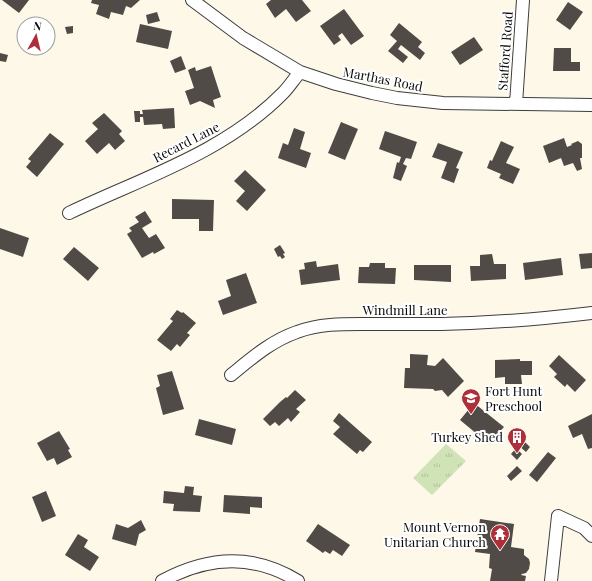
<svg xmlns="http://www.w3.org/2000/svg" width="592" height="581" font-family="'Playfair Display',serif">
	<style>
		.park { fill: url(#park-tufts) }
		.building { fill: #514b47 }
		.lines { fill: none; stroke-linecap: round; stroke-linejoin: round }
		.minor-casing { stroke: #3d3d3d; stroke-width: 14 }
		.minor { stroke: #fff; stroke-width: 12 }
		.labels { text-anchor: middle; stroke-width: 4; stroke-linejoin: round; paint-order: stroke }
		.street-label { font-size: 13px; fill: #0a0a0a; stroke: #fff }
		.poi-label { font-size: 13px; fill: #0a0a0a; stroke: #fff; text-anchor: end }
	</style>
	<defs>
		<pattern id="park-tufts" width="24" height="20" patternUnits="userSpaceOnUse"><rect width="24" height="20" fill="#cfe3b6"/><path d="M3 7l-1-3M5 7V3M7 7l1-3M15 17l-1-3M17 17v-4M19 17l1-3" fill="none" stroke="#b0c19b"/></pattern>
	</defs>
	<rect width="100%" height="100%" fill="#fdf8e8"/>
	<!-- park -->
	<path class="park" d="M446,444l20,17 -34,34 -19,-17z"/>
	<!-- building -->
	<path class="building" d="M2,0h27l-10,13z
		M92,0h48l-9,8 -5,-2 -3,9 -12,-3 -2,7 -13,-5 3,-9 -8,-2z
		M271,0h31l9,11 -15,11 -10,-13 -11,9 -9,-14z
		M568,2l15,10 -13,18 -14,-10z
		M344,9l20,27 -13,9 -9,-12 -4,3 3,4 -7,5 -14,-19z
		M157,12l3,9 -12,3 -2,-9z
		M399,23l23,19 -4,5 7,6 -5,7 -19,-15 -3,4 10,8 -5,6 -15,-12 9,-10 -7,-6z
		M140,24l32,7 -4,18 -32,-7z
		M73,26v7l-6,1 -2,-7z
		M474,37l9,13 -23,15 -9,-13z
		M554,48h17v14h9v9h-27z
		M0,53l8,2 -2,7 -6,-1z
		M181,56l5,13 -11,4 -5,-12z
		M211,66l10,31 -8,3 2,8 -15,-7 -10,4 -5,-14 9,-3 -6,-18 7,-3 1,4z
		M174,108l1,20 -12,1 -1,-5 -18,1 -1,-8h-3v5h-5l-1,-11h6v3h3l-1,-4z
		M104,113l18,18 -3,3 6,7 -10,9 -6,-7 -12,11 -12,-13 13,-12 -6,-6z
		M341,122l17,7 -13,31 -17,-7z
		M294,128l11,4 -5,17 11,4 -5,15 -28,-10 5,-15 5,2z
		M385,131l32,11 -6,17 -5,-1 -3,6 4,2 -6,15 -8,-3 4,-16 2,1 2,-6 -22,-8z
		M50,133l14,11 -27,33 -11,-10 5,-6 -3,-2z
		M564,138l3,9 5,-2 -1,-1 7,-3 4,3v14h-2l2,11 -5,2 -4,-8 -9,3 -3,-8 -12,5 -6,-17z
		M501,141l13,6 -8,16 14,6 -7,15 -14,-6 2,-4 -14,-6 3,-8 2,1z
		M438,143l25,9 -7,16 3,1 -5,14 -13,-5 6,-16 -15,-5z
		M245,170l21,20 -19,21 -11,-10 9,-10 -11,-10z
		M172,199l42,1 -1,31h-14v-12h-27z
		M145,211l7,11 -10,6 7,10 7,-4 9,14 -11,6 -1,-2 -11,6 -15,-24 5,-3 -3,-3 10,-6 -4,-5z
		M0,228l29,10 -6,19 -23,-8z
		M280,245l5,8 -2,1 2,3 -3,2 -2,-3 -2,1 -4,-8z
		M74,247l25,21 -11,13 -25,-22z
		M592,253v15l-11,1 -2,-15z
		M492,254l2,10h12v15l-35,2 -1,-15h10v-11z
		M561,258l2,17 -38,5 -2,-17z
		M316,261l1,6 21,-3 2,16 -39,5 -2,-15 6,-1 -1,-6z
		M370,263h15v5h11l-1,16 -37,-1 1,-16h10z
		M414,265h37v17l-37,-2z
		M246,273l11,30 -34,12 -5,-14 13,-5 -5,-16z
		M177,310l5,3 1,-1 13,11 -9,10 3,2 -10,12 -3,-3 -6,7 -14,-11 16,-19 -3,-2z
		M410,354l18,1 -1,10 8,1 8,-8 21,23 -16,16 -6,-7 -7,1 -2,-2 -29,-1 1,-20h5z
		M559,355l27,25 -11,12 -8,-8 -2,3 -11,-10 3,-3 -8,-8z
		M520,359v2h12v14h-11l1,9h-17v-7l-10,1v-18z
		M172,371l12,38 -21,6 -7,-27 4,-2 -3,-11z
		M295,390l11,10 -10,9 4,3 -9,10 -3,-4 -9,8 -4,-4 -5,4 -7,-7 17,-17 6,-5 1,1z
		M474,403l30,24 -15,17 -29,-24z
		M339,413l33,29 -9,10 -3,-2 -3,4 -24,-20 7,-7 -7,-6z
		M592,414v34l-4,1 -6,-15 -9,4 -5,-12z
		M199,419l37,10 -4,16 -37,-10z
		M59,431l11,18 -2,1 4,7 -15,8 -3,-7 -7,3 -10,-18z
		M524,441l6,6 -4,5 -7,-6z
		M516,448l6,6 -5,6 -6,-6z
		M548,452l8,6 -19,24 -8,-7z
		M517,466l5,5 -11,10 -4,-5z
		M185,486l9,1 -1,8 9,1 -2,16 -27,-1 1,-7 -11,-1 1,-12 20,2z
		M46,491l10,25 -14,6 -10,-25z
		M224,495l38,2v11l-12,-1v7l-27,-2z
		M480,519l34,5 -3,23 13,2v6l5,4 1,4 -1,6 -3,4 -4,1 -1,1 5,1 -1,5h-35l2,-12 -3,-1 1,-14 -15,-2z
		M141,520l5,10 -7,4 -3,12 -24,-7 4,-15 12,4z
		M318,524l32,21 -8,11 -9,-6 -3,4 -5,-3 -2,2 -17,-12z
		M78,534l10,6 -4,7 15,10 -9,14 -25,-16z"/>
	<g class="lines">
		<defs>
			<path id="minor" d="M192,0l51,38 57,34 36,12 36,9 25,5 46,5 149,2
				M516,104l7,-104
				M69,213c73,-35 155,-60 214,-120 6,-6 11,-14 17,-21
				M231,375c21,-17 40,-34 66,-43 24,-9 49,-8 75,-8 23,0 46,0 69,0 51,-1 101,-5 151,-11
				M162,581c46,-25 91,-28 136,0
				M551,581l7,-65 26,12 8,8"/>
		</defs>
		<!-- minor casing -->
		<use href="#minor" class="minor-casing"/>
		<!-- minor -->
		<use href="#minor" class="minor"/>
	</g>
	<!-- icons -->
	<defs>
		<symbol id="school-pin" viewBox="-11 -11 22 30"><path d="M0 17L-7.5 6A9.5 9.5 0 1 1 7.5 6Z" fill="#ac2f3a" stroke="#fff"/><path d="M0-5L7-2L0 1L-7-2ZM-4 1L0 2.5L4 1V4Q0 6-4 4Z" fill="#fff"/></symbol>
		<symbol id="building-pin" viewBox="-11 -11 22 30"><path d="M0 17L-7.5 6A9.5 9.5 0 1 1 7.5 6Z" fill="#ac2f3a" stroke="#fff"/><path d="M-4-6H4V6H1V3H-1V6H-4ZM-2.5-4.3h1.7v1.8h-1.7ZM.8-4.3h1.7v1.8H.8ZM-2.5-1h1.7V.8h-1.7ZM.8-1h1.7V.8H.8Z" fill="#fff"/></symbol>
		<symbol id="temple-pin" viewBox="-11 -11 22 30"><path d="M0 17L-7.5 6A9.5 9.5 0 1 1 7.5 6Z" fill="#ac2f3a" stroke="#fff"/><path d="M0-6L5-2H3V0L6.5 2.5H4V6H1.5V3h-3V6H-4V2.5H-6.5L-3 0V-2H-5Z" fill="#fff"/></symbol>
	</defs>
	<g fill-rule="evenodd">
		<use href="#school-pin" x="460" y="387" width="22" height="30"/>
		<use href="#building-pin" x="506" y="426" width="22" height="30"/>
		<use href="#temple-pin" x="489" y="523" width="22" height="30"/>
	</g>
	<g class="labels">
		<!-- street labels -->
		<g class="street-label">
			<text transform="translate(505 51) rotate(-86)" y="5">Stafford Road</text>
			<text transform="translate(383 79) rotate(11)" y="5">Marthas Road</text>
			<text transform="translate(186 142) rotate(-27)" y="5">Recard Lane</text>
			<text x="405" y="315">Windmill Lane</text>
		</g>
		<!-- poi labels -->
		<g class="poi-label">
			<text x="485" y="396" text-anchor="start">Fort Hunt<tspan x="485" dy="15">Preschool</tspan></text>
			<text x="503" y="442">Turkey Shed</text>
			<text x="486" y="532">Mount Vernon<tspan x="486" dy="15">Unitarian Church</tspan></text>
		</g>
	</g>
	<!-- north arrow -->
	<g transform="translate(36 36) rotate(8)"><circle r="19" fill="#ffffff" stroke="#9d9d9d"/>
	<path d="M0-3L7 15L0 10L-7 15Z" fill="#ac2f3a"/>
	<text y="-6" font-size="11" font-weight="bold" text-anchor="middle" fill="#0a0a0a">N</text>
	</g>
</svg>
